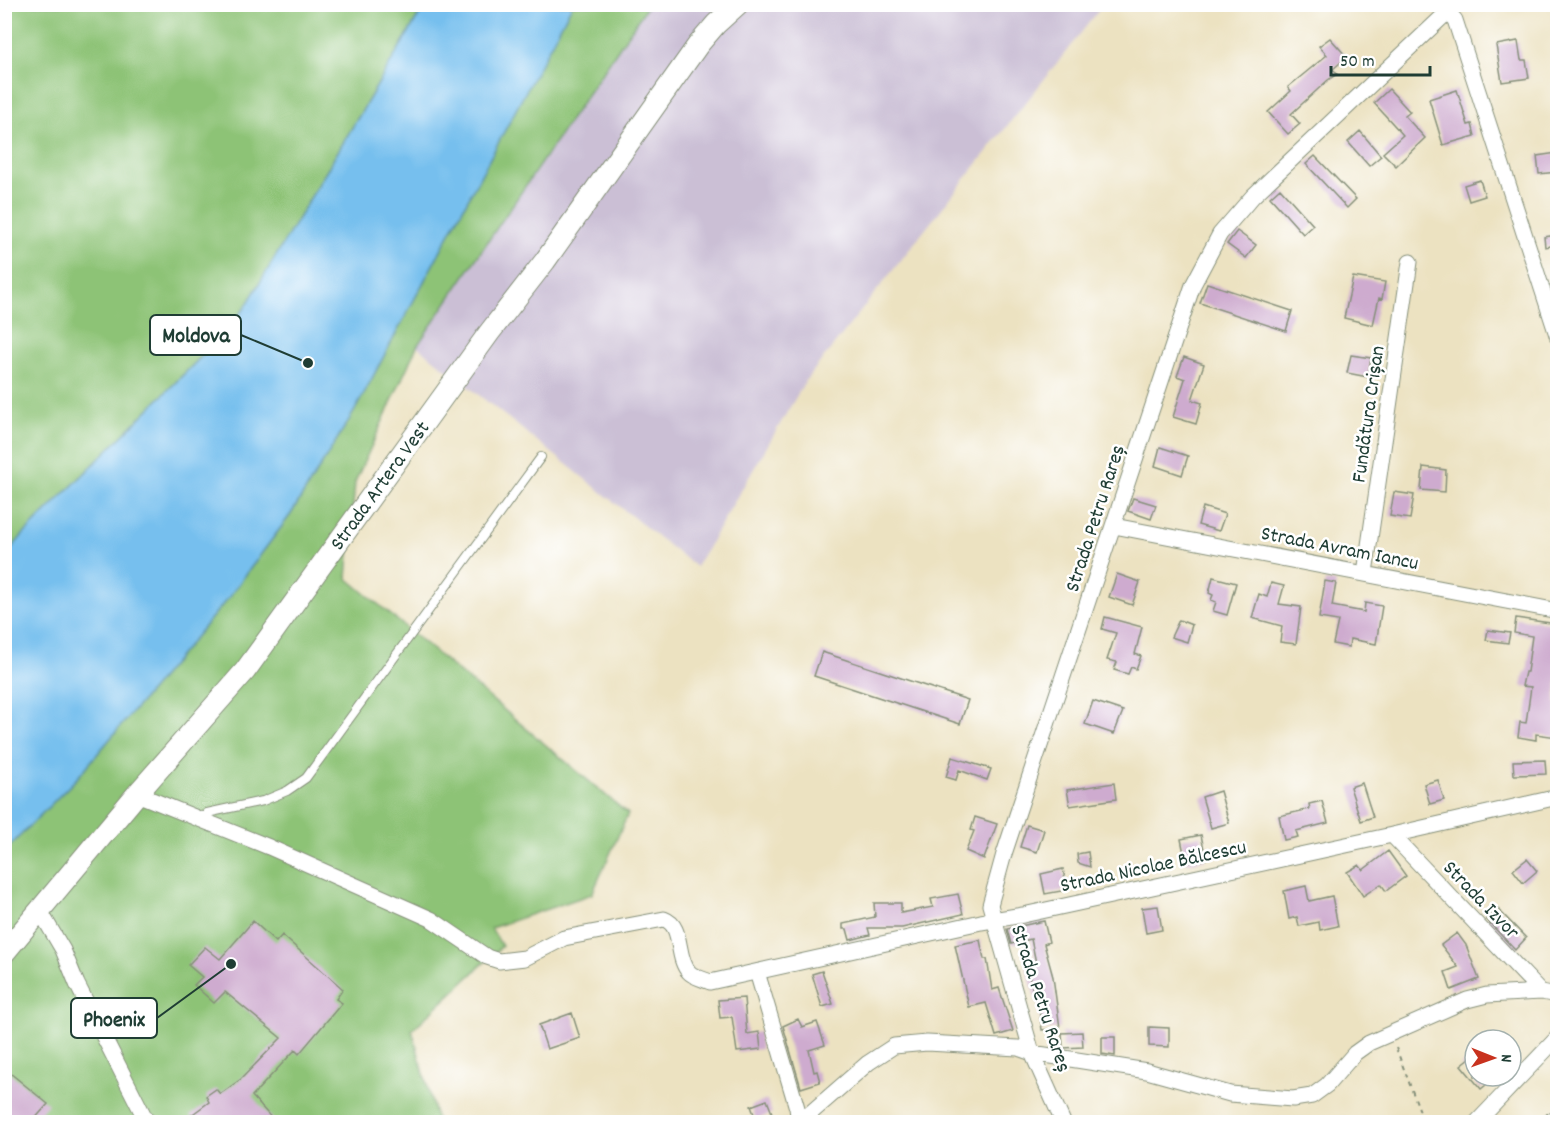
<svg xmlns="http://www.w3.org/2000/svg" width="1562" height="1127" font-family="Dekko,sans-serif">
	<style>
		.industrial { fill: #cbbfd5 }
		.green { fill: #8dc376; stroke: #568055; stroke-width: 1.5 }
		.water { fill: #76bfee; stroke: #4a7e91; stroke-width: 1.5 }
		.building { fill: #ceabcf }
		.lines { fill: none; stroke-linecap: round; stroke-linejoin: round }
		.service-casing { stroke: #86907a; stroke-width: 10 }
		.minor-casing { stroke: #86907a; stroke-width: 17 }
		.secondary-casing { stroke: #86907a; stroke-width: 23 }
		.path { stroke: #86907a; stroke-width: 2; stroke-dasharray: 4.5 4.5; stroke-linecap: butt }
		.service { stroke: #fff; stroke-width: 8 }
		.minor { stroke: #fff; stroke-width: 15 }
		.secondary { stroke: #fff; stroke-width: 21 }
		.labels { text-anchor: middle; stroke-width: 5; stroke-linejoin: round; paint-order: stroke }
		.street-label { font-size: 21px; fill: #1f3d34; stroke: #fff }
		.leader { fill: none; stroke: #1f3d34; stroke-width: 2 }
		.callout-dot { fill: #1f3d34; stroke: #fff; stroke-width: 2 }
		.callout { fill: #fff; stroke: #1f3d34; stroke-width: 2 }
		.callout-label { font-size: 22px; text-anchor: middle; font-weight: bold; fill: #1f3d34 }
	</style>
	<rect width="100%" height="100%" fill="#fff"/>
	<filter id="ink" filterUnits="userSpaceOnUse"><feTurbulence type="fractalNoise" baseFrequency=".0167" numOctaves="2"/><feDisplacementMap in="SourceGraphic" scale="12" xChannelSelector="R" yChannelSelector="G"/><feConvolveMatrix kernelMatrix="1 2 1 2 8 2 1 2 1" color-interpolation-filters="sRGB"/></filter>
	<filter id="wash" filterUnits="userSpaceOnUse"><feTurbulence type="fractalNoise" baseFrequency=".008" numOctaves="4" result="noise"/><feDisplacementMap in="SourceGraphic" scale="24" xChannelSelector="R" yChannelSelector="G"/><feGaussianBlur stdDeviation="1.35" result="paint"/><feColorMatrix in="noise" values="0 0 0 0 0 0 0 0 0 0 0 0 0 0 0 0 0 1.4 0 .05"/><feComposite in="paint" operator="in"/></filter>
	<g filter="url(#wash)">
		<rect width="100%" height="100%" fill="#ece2c1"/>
		<!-- industrial -->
		<path class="industrial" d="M648,5h455l-297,375 -110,187 -279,-221z"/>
		<!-- green -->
		<path class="green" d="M5,5h420l-180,303 -33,38 -189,189 -18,21z
			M572,5h76l-231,341 -62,136 -8,96 281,236 -36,80 -101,34 11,18 -90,84 25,92h-432v-271l73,-74 151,-180 62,-83 63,-102z"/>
		<!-- water -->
		<path class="water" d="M425,5h147l-218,407 -63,102 -62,83 -151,180 -73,74v-295l18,-21 189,-189 33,-38z"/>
		<g id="blocks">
			<!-- building -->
			<path class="building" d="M1330,38l17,19 -14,12 4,5 -9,6 -37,34 9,10 -12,10 -20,-22 23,-21 -3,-4 39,-32 -8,-9z
				M1518,41l3,19h5l3,18 -27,4 -6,-37z
				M1389,89l21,23 -5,4 20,22 -29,28 -13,-13 20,-18 -29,-32z
				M1457,90l11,35 4,-1 3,12 -32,9 -14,-46z
				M1360,131l21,25 -12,10 -21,-24z
				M1557,153v19l-18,2 -2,-18z
				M1315,156l41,43 -9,9 -41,-44z
				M1480,180l5,16 -16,5 -5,-16z
				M1280,188l33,37 -10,9 -33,-37z
				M1237,231l19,14 -10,13 -19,-14z
				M1557,235v10l-12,2 -1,-10z
				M1353,277l32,5 -3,17 -3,-1 -6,27 -29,-7z
				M1207,283l85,28 -6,20 -86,-28z
				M1351,355l20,3 -3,19 -21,-4z
				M1184,357l20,7 -12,36 10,3 -6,21 -23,-7 12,-38 -8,-3z
				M1160,447l28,9 -6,19 -27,-9z
				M1423,467l23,3 -1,22 -24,-2z
				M1394,492l20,3 -4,24 -20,-3z
				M1133,498l23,7 -5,14 -23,-8z
				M1203,507l22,7 -6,17 -21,-6z
				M1117,574l23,8 -8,23 -23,-8z
				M1213,577l23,6 -9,32 -14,-4 3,-9 -5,-2 2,-5 -4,-2z
				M1325,581l11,2 -4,23 32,6 1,-9 17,3 -6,38 -26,-5 -1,8 -16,-3 5,-23 -19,-3z
				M1271,583l13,3 -5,18 22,3 -5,37 -16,-2 2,-16 -30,-8 7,-24 8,3z
				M1105,617l37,10 -7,27 6,2 -5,13 -5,-2 -3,7 -14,-4 3,-8 -10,-2 9,-27 -14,-4z
				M1516,618l41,6v65l-2,13 2,1v34l-21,-3v6l-18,-3 2,-15 6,1 5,-36 -9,-1 3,-14h2l5,-36 -18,-3z
				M1179,620l13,5 -5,17 -16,-5z
				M1488,630l22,3 -2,10 -22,-3z
				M822,652l146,48 -8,24 -146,-48z
				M1093,701l30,10 -9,23 -29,-10z
				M952,757l39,12 -4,11 -28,-10 -3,10 -10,-3z
				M1545,760l1,14 -32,1 -1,-14z
				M1438,780l6,20 -14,4 -6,-20z
				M1114,783l2,16 -46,7 -3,-16z
				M1362,783l11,34 -12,4 -11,-34z
				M1220,791l9,32 -18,5 -9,-31z
				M1322,801l6,22 -32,8 2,6 -14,3 -5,-24 31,-7 -1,-5z
				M975,817l22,7 -13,35 -18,-8 8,-20 -3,-1z
				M1027,825l17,5 -7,22 -17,-5z
				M1201,835l5,24 -20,4 -5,-24z
				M1388,851l18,25 -20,15 -5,-7 -18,12 -16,-24 12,-7 4,5z
				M1088,852l2,15 -12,-4 -1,-9z
				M1527,859l10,12 -14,12 -10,-13z
				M1063,869l4,21 -22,4 -4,-20z
				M1306,886l3,15 23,-5 6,30 -18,4 -1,-8 -20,4 -2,-9 -8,2 -5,-28z
				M958,894l5,20 -61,14h-34l2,7 -20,5 -3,-11h-4v-5l32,-7 -1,-14h27v10l32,-6 -2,-8z
				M1158,906l4,24 -16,3 -4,-25z
				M1497,908l29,30 -11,12 -29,-31z
				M253,921l23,21 6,-7 61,54 -7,10 6,4 -43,51 -4,-4 -43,46 23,26h-79l-6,-6 19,-14 -3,-6 10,-7 4,5 21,-15 40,-41 -56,-46 -11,11 -20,-18 8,-8 -14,-12 17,-18 15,12z
				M1044,921l5,21 -5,2 9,33 7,51 -18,2 -4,-30 -2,1 -10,-36 10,-2 -5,-24 -20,5 -4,-15z
				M1457,933l9,12 13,34 -28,11 -6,-18 13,-5 -17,-22z
				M980,940l4,19h3l5,31 7,-2 14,43 -17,5 -10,-33 -17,4 -14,-62z
				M822,971l11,33 -11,3 -10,-33z
				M744,998l3,36 12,-2 2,17 -24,3 -5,-35 -12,1 -2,-18z
				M572,1013l8,25 -33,11 -8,-24z
				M798,1019l4,8 15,-5 8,23 -16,5 5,22 3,-1 3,11 -19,6 -18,-62z
				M1149,1027l20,1v19l-20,-1z
				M1082,1032l1,15 -20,1 -1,-15z
				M1102,1037h13v19l-13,-2z
				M1475,1054v22h22l-16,13 -20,-24z
				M4,1068l44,36 -16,18h-28z
				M767,1100l5,13 -16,7 -5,-14z"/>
		</g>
	</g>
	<g filter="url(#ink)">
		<use href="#blocks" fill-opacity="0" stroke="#86907a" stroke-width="1.5"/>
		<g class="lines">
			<defs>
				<path id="service" d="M202,819l5,-6 56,-12 24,-10 19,-13 235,-321"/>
				<path id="minor" d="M1448,12l7,8 103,318
					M1114,526l444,85
					M1365,573l45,-311
					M137,794l132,53 162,72 56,38 12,4 26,-3 39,-20 100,-19c20,7 11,38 25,53 4,5 15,7 21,10l271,-60 42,-7 369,-80 166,-38
					M1392,835l149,157
					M40,911l23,39 14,34 70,138
					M757,972l40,136 2,14
					M799,1118l7,-1 62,-54 26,-17 33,-3 91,5 14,5 115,18 83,23 63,5 19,-3 15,-11 28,-32 14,-10 98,-43 20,-5 54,-3 17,3
					M1063,1122l-31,-69 -42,-148 14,-51 189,-569 27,-51 33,-38 203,-192
					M1477,1122l81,-85
					M1547,1122l11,-3"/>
				<path id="secondary" d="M4,953l133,-159 108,-123 244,-338 56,-72 153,-216 18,-21 22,-20"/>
			</defs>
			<!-- service casing -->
			<use href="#service" class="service-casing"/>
			<!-- minor casing -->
			<use href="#minor" class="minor-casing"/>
			<!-- secondary casing -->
			<use href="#secondary" class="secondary-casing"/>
			<!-- path -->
			<path class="path" d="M1396,1048l28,74"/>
			<!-- service -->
			<use href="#service" class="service"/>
			<!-- minor -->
			<use href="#minor" class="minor"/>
			<!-- secondary -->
			<use href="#secondary" class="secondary"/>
		</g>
	</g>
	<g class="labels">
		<!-- street labels -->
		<g class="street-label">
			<text transform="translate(1367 414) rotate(-82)" y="7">Fundătura Crișan</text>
			<text transform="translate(379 485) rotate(-54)" y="7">Strada Artera Vest</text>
			<text transform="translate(1094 518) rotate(-72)" y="7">Strada Petru Rareș</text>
			<text transform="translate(1340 547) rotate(11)" y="7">Strada Avram Iancu</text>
			<text transform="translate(1153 865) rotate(-12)" y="7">Strada Nicolae Bălcescu</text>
			<text transform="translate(1482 899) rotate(46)" y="7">Strada Izvor</text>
			<text transform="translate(1042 998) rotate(72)" y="7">Strada Petru Rareș</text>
		</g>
	</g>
	<!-- callouts -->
	<path class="leader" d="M308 363L241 335M231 964L157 1018"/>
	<g class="callout-dot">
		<circle cx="308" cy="363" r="6"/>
		<circle cx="231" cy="964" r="6"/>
	</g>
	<g class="callout">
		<rect x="150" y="315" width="91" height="40" rx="6"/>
		<rect x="71" y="998" width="86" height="40" rx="6"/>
	</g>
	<g class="callout-label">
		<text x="196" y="342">Moldova</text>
		<text x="114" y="1026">Phoenix</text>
	</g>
	<!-- margin -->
	<rect width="1562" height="1127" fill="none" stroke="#fff" stroke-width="24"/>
	<!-- north arrow -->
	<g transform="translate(1493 1058) rotate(91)"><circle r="28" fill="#ffffff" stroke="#a5b1ae" stroke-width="1.5"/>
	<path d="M0-4.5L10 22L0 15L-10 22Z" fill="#c8321e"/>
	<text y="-9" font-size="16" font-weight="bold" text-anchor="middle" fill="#1f3d34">N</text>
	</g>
	<!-- scale -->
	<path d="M1331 66v9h99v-9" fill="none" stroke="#1f3d34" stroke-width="3"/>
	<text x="1340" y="66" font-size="18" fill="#1f3d34" stroke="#ffffff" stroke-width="4.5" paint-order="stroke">50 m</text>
</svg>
